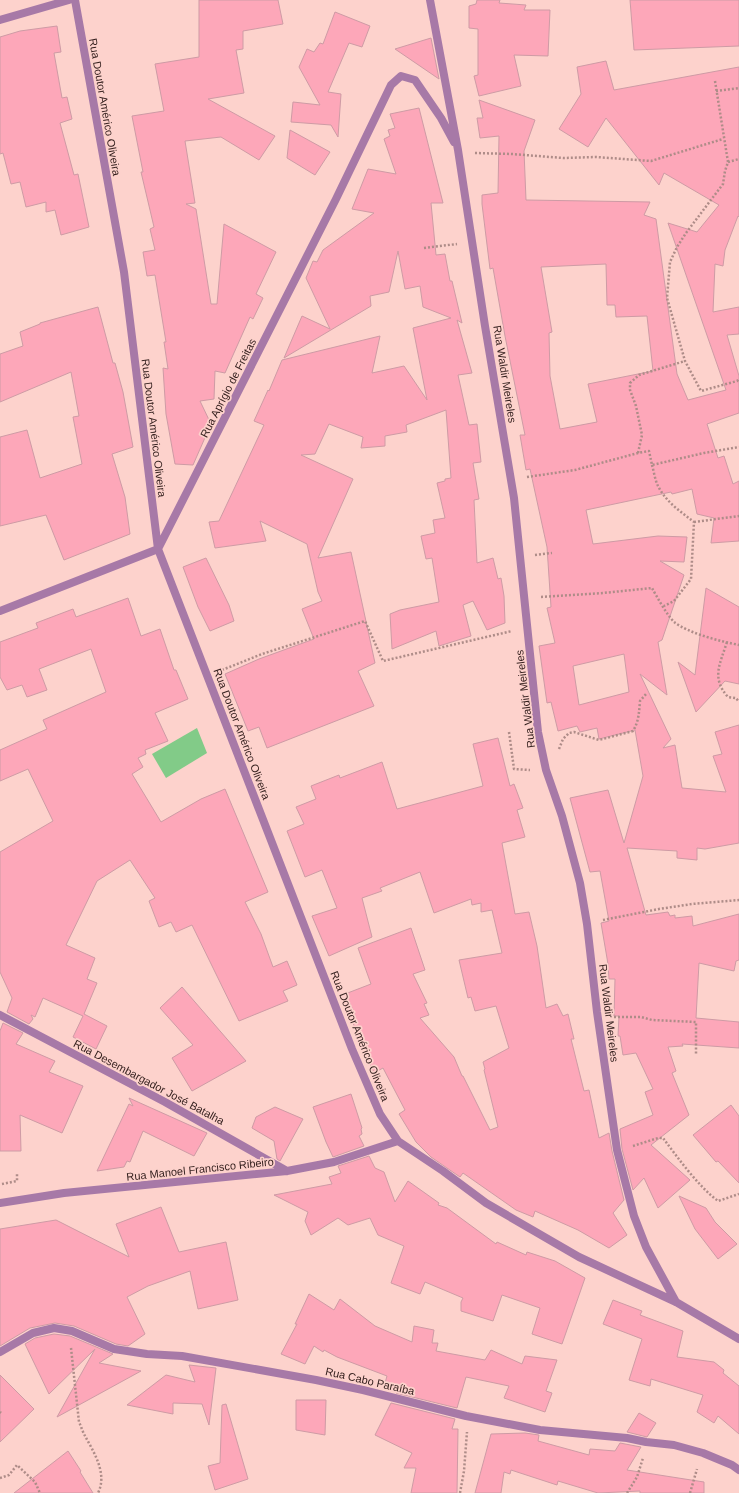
<svg xmlns="http://www.w3.org/2000/svg" width="739" height="1493" font-family="Arial,sans-serif">
	<style>
		.green { fill: #82cb88 }
		.building { fill: #fda7b9; stroke: #ce9ba5; fill-rule: evenodd }
		.lines { fill: none; stroke-linecap: round; stroke-linejoin: round }
		.path { stroke: #ae8c88; stroke-width: 2.5; stroke-dasharray: 2 2; stroke-linecap: butt }
		.minor { stroke: #a779a7; stroke-width: 8 }
		.labels { text-anchor: middle; stroke-width: 3.5; stroke-linejoin: round; paint-order: stroke }
		.street-label { font-size: 11px; fill: #321e1c; stroke: #fdd2cc }
	</style>
	<rect width="100%" height="100%" fill="#fdd2cc"/>
	<!-- green -->
	<path class="green" d="M197,728l10,25 -41,25 -14,-24z"/>
	<!-- building -->
	<path class="building" d="M199,0h79l5,24 -40,7v18l-7,1 8,43 -36,6 67,37 -16,24 -38,-23 -36,4 10,62 -9,1 10,5 15,95h6l7,-80 52,28 -20,42 7,4 -10,21 -3,-2 -25,56 -10,-2 -1,28 -14,2 11,23 -18,41 -18,-1 -9,-50 -3,-46 5,1 -4,-27h2l-11,-67 -8,1 -4,-24 12,-2 -5,-21 4,-2 -13,-55h2l-11,-56 32,-5 -9,-47 44,-7z
		M477,0h23l-1,3 27,2 -2,5h26l-2,46 -34,-1 7,31 -42,10 -5,-20 4,-1v-46l-9,-1v-22l7,-2z
		M630,0h109v46l-105,4z
		M335,12l35,14 -8,21 -13,-4 -21,49 13,2 -3,43 -7,-12 -40,-3 2,-20 27,3 -21,-38 8,-18 7,3 6,-9 3,1z
		M57,26l4,26 -7,1 8,45 5,-1 5,22 -12,4 14,52 4,-1 11,53 -28,8 -6,-25 -9,2v-10l-20,5 -6,-25 -9,2 -8,-31 -3,1v-117l20,-6z
		M431,38l8,41 -44,-30z
		M606,61l8,29 125,-23v150l-1,-1 -13,34 -2,16 -8,-2 -2,48 26,-5v27l-12,1 12,41v37l-32,11 11,34 6,-2 9,28 6,-3v60l-28,2 3,-25 -17,-4 -5,-25 -20,5 -1,-2 -85,18 7,34 65,-8 29,1 -3,25 -24,-1 24,14 -22,65 -4,2 9,53 -27,-21 31,65 -8,9 12,-3 7,43 44,4 -13,-36 9,-2 -7,-22 24,-7v118l-34,6 -8,-1v12l-20,-2v-7l-50,-3 19,67 22,-3 2,4 5,-1v3l17,-2 1,10 46,-12v46l-3,1 -2,10 -35,-8 -3,55 43,4v26l-57,-4 1,2 -15,1 8,24 -4,2 17,42 -38,30 39,35 -32,28 -14,-30 -11,12 -11,-41 -2,-20 33,-14 -8,-23 8,-3 -17,-36 -13,2 -3,-19h-2l1,-20h-5l1,-37h-6l-1,-15 -7,-41 8,-2 -9,-50 -10,1 -20,-74 38,-8 16,53 19,-67 -8,-46 -36,9 -2,-11 -17,4 -3,-6 -19,5 -7,-29 -4,1 -8,-57 16,-3 -8,-35 4,-1 -4,-60 -17,-78 -4,1 -6,-35h5l-20,-99 -12,-68 -3,1 -8,-65v-9l16,-2 1,-57 -19,2 -3,-20h6l-4,-18 56,20 -11,31 2,49 124,2 -6,13 12,4 21,155 11,26 38,-10 -58,-167 29,9 22,-27 -55,-32 -5,12 -53,-67 -18,29 -29,-18 22,-35 -4,-27zM606,264l1,41h8l1,12 31,-1 6,55 -65,13 9,38 -37,7 -10,-53 -1,-43 3,-1 -11,-65zM624,654l5,38 -50,13 -6,-39z
		M419,108l24,95h-12l5,52 9,-1 5,27h2l10,42 -5,-3 15,53 -14,2 11,50 8,-1 4,38 -8,1 6,36 -5,1 3,63 16,-5 5,21 3,-1 3,18 1,27 -18,7 -14,-29 -10,4 8,31 -32,10 -3,-15 -44,18 -2,-35 10,-4 39,-8 -7,-44 -6,1 -5,-23 14,-3 -2,-13 12,-2 -8,-35 8,-2v-2l6,-1 -5,-68 -40,15 1,7 -22,4v10l-24,2 2,-11 -34,-13 -14,30 -14,1 52,24 -35,79 33,-6 24,111 -17,8 16,35 -107,42 -8,-21 -11,4 -23,-57 34,-15 55,-20 -12,-30 20,-8 -4,-9 -11,-48 -47,-23 6,20 -51,7 -6,-26 10,-1 45,-96 -10,-4 14,-31 1,1 13,-31 98,-24 -8,37 32,-7 23,34 -14,-72 38,-10 -28,-11 -3,-21 -15,3 -7,-38 -9,41 -19,4 1,10 -87,52 18,-42 28,13 -24,-51 7,-17 4,1 6,-12 51,-37 -22,-4 16,-40 28,5 -12,-35 6,-3 -2,-6 7,-2 -5,-14z
		M290,130l40,22 -15,23 -28,-17z
		M98,307l15,56h2l8,29 10,55 -21,7 13,43 5,37 -66,26 -18,-45 -46,11v-89l27,-7 13,48 42,-14 -9,-47 6,-1 -8,-44 -71,30v-48l23,-8 -3,-14 20,-8v-1z
		M206,558l23,47 5,16 -24,10 -12,-24 -15,-40z
		M706,588l33,19v77l-14,-3 -29,31 -18,-50 17,13z
		M128,598l13,38 19,-7 14,41h2l12,29 -33,14 13,28 -23,9 1,4 -8,4 5,9 -11,7 29,48 40,-23 24,-10 43,103 -23,10 16,32 12,33 14,-6 10,24 -14,6 5,10 -49,20 -47,-96 -16,7 -5,-10 -12,5 -10,-26 6,-3 -25,-38 -33,21 -31,64 29,13 -8,21 10,4 -13,31 23,12 -11,23 -23,-12 10,-21 -40,-18 -8,19 -4,-2 2,4 -4,5 -22,-12 5,-14 -12,-26v-120l53,-31 -25,-52 -28,12v-31l47,-21 -4,-9 63,-28 -15,-43 -52,20 8,21 -20,7 -5,-12 -15,5 -7,-13v-35l38,-14 -2,-5 37,-14 3,8z
		M498,738l12,48 4,-2 9,24 -6,2 8,27 -23,6 13,71 14,-2 8,34 9,62 11,-4 6,12 5,-2 6,25h-3l13,52 5,-1 10,48 10,-5 3,18 12,49 -11,13 14,22 -18,13 -31,-18 -43,-19 -2,6 -17,-7 -53,-37 -3,4 -29,-20 -15,-15 -17,-28 6,-4 -22,-42 -9,5 -24,-57 5,-2 -10,-20 26,-10 -13,-36 53,-20 14,42 -12,4 14,29 -3,1 5,11 -9,3 34,39 8,19h1l27,54 8,-3 -14,-57 1,-1 -2,-7 26,-14 -13,-42 -21,5 -4,-14 -3,1 -9,-38 43,-7 -10,-43 -11,2v-9l-9,2 -1,-6 -37,14 -14,-41 -40,16 2,3 -20,7 10,39 -43,19 -17,-40 25,-8 -15,-38 -17,7 -18,-46 17,-7 -8,-17 20,-8 -5,-13 28,-11 1,3 42,-16 15,47 86,-23 -10,-42z
		M182,987l64,74 -54,30 -20,-33 21,-13 -33,-37z
		M3,1023l20,10 -7,11 39,17 -6,11 34,14 -21,47 -42,-18 1,36h-21v-120z
		M351,1094l11,34 -1,1 1,5 -3,2 5,10 -31,11 -7,-15 -13,-35z
		M129,1098l78,35 -13,23 -51,-25 -13,31 -3,-1 -3,6 -27,4 32,-67 4,2z
		M731,1105l8,11v67l-21,-22 -2,1 -23,-27z
		M275,1107l28,12 -23,42 -3,-2 -3,-18 -22,-13 4,-11z
		M369,1156l6,12 9,4 11,30 13,-21 31,22 -1,2 9,3 49,36 1,-2 29,13 1,-3 28,9 30,17 -23,66 -30,-10 8,-26 -38,-13 -9,26 -32,-10v-9l2,-4 -38,-16 -5,12 -29,-11 13,-37 -26,-11 -8,-17 -22,7 -10,-7 -27,17 -6,-14 3,-9 -34,-17 58,-11 -3,-7 12,-4 -3,-7z
		M679,1196l27,12 9,14 22,22 -19,15 -23,-30z
		M161,1207l18,45 47,-10 12,58 -40,9 -8,-38 -42,15 -21,11 18,37 -17,12 -12,-2 -42,-18 -19,-3 -25,5 -30,18v-117l56,-9 73,37 -13,-33z
		M309,1294l25,16 6,-11 35,27 37,16 2,-16 20,4 -2,13h6l-2,8 49,9 6,-10 31,14 3,-8 32,4 -11,31 6,2 -7,19 -41,-14 5,-12 -43,-9 -9,31 -61,-15 2,-5 -13,-5 2,-7 -50,-19 -13,-7 -1,2 -9,-6 -9,18 -24,-10 16,-30h-2z
		M613,1300l29,11 -2,4 43,16 -6,26 37,5 10,8 -1,3 16,13v48l-21,-18 -4,7 -17,-11 6,-17 -52,-16 -1,7 -21,-6 13,-41 -39,-15z
		M54,1334l16,2 43,18 -14,9 42,8 -84,46 38,-68 -46,45 -24,-50 10,-6z
		M189,1365l27,3 -7,57 -7,-21 -29,-1v11l-46,-9 39,-30 29,7z
		M0,1375l34,34 -34,33z
		M296,1400h30l-1,35 -29,-5z
		M391,1403l64,16 -3,10h6l-1,64h-46l5,-25h-12l8,-15 -37,-18z
		M226,1404l22,75 -33,11 -7,-24 12,-3 2,-58z
		M639,1413l17,10 -9,14 -20,-5z
		M525,1433l14,2 -1,6 51,14 1,-6 25,2 5,-8 21,4 -14,23 77,12v11h-64v-2l-42,2 -40,-12 -1,4 -46,-15 -1,4 -6,-2 -3,21h-26l16,-59z
		M68,1451l13,20 -1,1 13,21h-79z"/>
	<g class="lines">
		<!-- path -->
		<path class="path" d="M715,81l13,81 -3,9 -2,13 -37,49 -9,14 -7,15 -3,36 18,63 16,30 36,-10 2,-2
			M716,91l23,-3
			M475,153l37,1 51,4 33,-1 55,4 72,-22
			M728,162l11,-3
			M424,248l33,-4
			M638,453l4,-18 -6,-29 -6,-16v-7l9,-8 46,-14
			M652,465c2,7 3,15 6,21 8,16 23,26 36,36l-3,57 -17,22 -10,5
			M527,477l48,-7 63,-17 11,-2 3,14 52,-12 35,-6
			M694,522l45,-6
			M535,555l17,-2
			M541,597l62,-4 49,-5c5,9 15,27 22,34 16,12 46,19 65,23
			M727,642c-7,22 -16,36 1,55l8,1 3,4
			M222,670l40,-16 103,-33 18,40 129,-30
			M509,732l5,37 16,1
			M559,749l4,-10 6,-6 5,-1 25,8 34,-9c6,-10 6,-19 7,-30l6,-7
			M603,920l56,-11 33,-5 47,-4
			M614,1017h27l11,3 44,2v33
			M633,1146l25,-8h5c15,20 35,48 55,63l21,-7
			M2,1184l15,-3v-7
			M71,1348l8,74c2,4 3,8 5,12 9,17 24,39 14,59
			M0,1412l1,1
			M0,1478l9,-3 8,-10 18,17 5,11
			M460,1493l4,-22 3,-39
			M627,1493l10,-16 6,-19
			M690,1493l7,-24"/>
		<!-- minor -->
		<path class="minor" d="M75,0l49,272 34,277 194,500 28,65 18,27 45,30 43,32 93,54 97,45 63,37
			M430,0l28,150 27,176 29,172 24,234 8,38 16,46 18,67 7,41 10,88 20,138 17,66 12,31 30,55
			M0,20l69,-20
			M0,611l158,-62 178,-350 55,-114 10,-9 14,4 26,38 13,24
			M0,1015l165,87 122,69
			M0,1203l64,-10 223,-22 47,-9 64,-21
			M0,1352l33,-19 21,-5 18,3 42,18 33,5 35,2 134,24 47,10 103,26 74,14 87,8 19,4 28,3 29,8 29,12 7,5"/>
	</g>
	<g class="labels">
		<!-- street labels -->
		<g class="street-label">
			<text transform="translate(105 107) rotate(80)" y="4">Rua Doutor Américo Oliveira</text>
			<text transform="translate(505 374) rotate(81)" y="4">Rua Waldir Meireles</text>
			<text transform="translate(228 388) rotate(-63)" y="4">Rua Aprígio de Freitas</text>
			<text transform="translate(154 428) rotate(83)" y="4">Rua Doutor Américo Oliveira</text>
			<text transform="translate(525 699) rotate(-97)" y="4">Rua Waldir Meireles</text>
			<text transform="translate(242 734) rotate(69)" y="4">Rua Doutor Américo Oliveira</text>
			<text transform="translate(609 1013) rotate(83)" y="4">Rua Waldir Meireles</text>
			<text transform="translate(360 1036) rotate(68)" y="4">Rua Doutor Américo Oliveira</text>
			<text transform="translate(149 1082) rotate(28)" y="4">Rua Desembargador José Batalha</text>
			<text transform="translate(200 1169) rotate(-6)" y="4">Rua Manoel Francisco Ribeiro</text>
			<text transform="translate(370 1381) rotate(13)" y="4">Rua Cabo Paraíba</text>
		</g>
	</g>
</svg>
